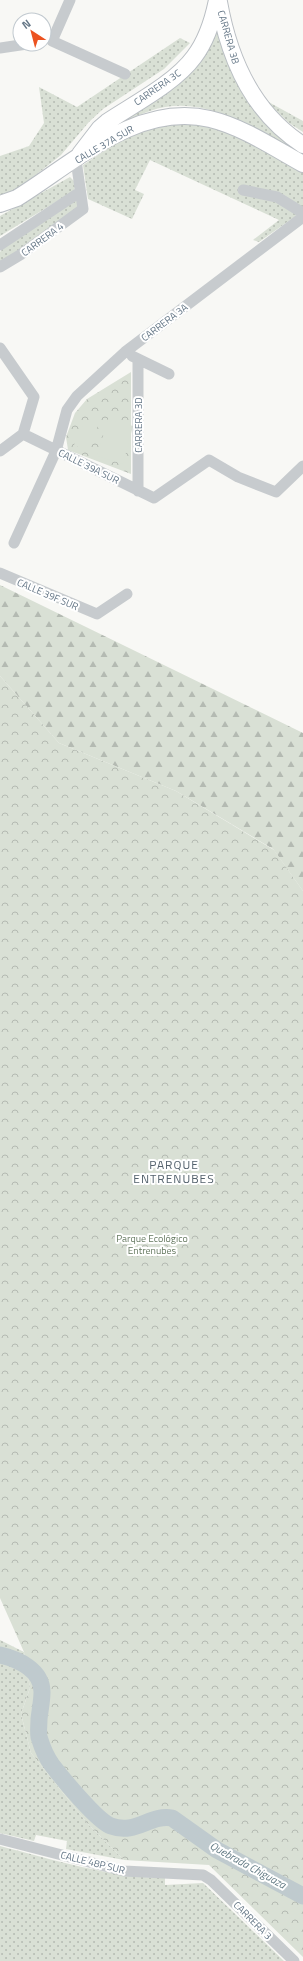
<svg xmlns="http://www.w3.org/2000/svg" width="303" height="1961" font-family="'Titillium Web',sans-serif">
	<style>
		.grass { fill: url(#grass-dots) }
		.forest { fill: url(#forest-firs) }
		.park { fill: url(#park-crowns) }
		.pitch { fill: #d9e0d5 }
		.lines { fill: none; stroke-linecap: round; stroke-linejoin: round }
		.river { stroke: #bfcace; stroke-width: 17 }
		.secondary-casing { stroke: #b9bec3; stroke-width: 18 }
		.street { stroke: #c7cbce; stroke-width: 11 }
		.secondary { stroke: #fff; stroke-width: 16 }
		.labels { text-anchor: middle; stroke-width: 4; stroke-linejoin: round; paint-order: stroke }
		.street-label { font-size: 10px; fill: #657787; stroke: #fff }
		.park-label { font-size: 10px; fill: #657960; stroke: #fff }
		.water-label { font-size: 11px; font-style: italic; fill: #617983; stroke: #fff }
		.quarter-label { font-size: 12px; letter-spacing: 1px; fill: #53616c; stroke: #fff }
	</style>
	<defs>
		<pattern id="grass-dots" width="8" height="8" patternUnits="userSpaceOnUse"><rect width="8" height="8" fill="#d9e0d5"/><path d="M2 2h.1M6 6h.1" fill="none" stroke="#b4bab2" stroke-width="1.8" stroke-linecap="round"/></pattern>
		<pattern id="forest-firs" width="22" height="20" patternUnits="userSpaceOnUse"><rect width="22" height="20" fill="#d9e0d5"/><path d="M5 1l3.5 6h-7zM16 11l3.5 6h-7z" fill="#b4bab2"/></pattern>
		<pattern id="park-crowns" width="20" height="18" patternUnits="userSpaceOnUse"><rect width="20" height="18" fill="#d9e0d5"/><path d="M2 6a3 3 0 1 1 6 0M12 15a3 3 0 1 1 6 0" fill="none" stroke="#b4bab2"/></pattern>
	</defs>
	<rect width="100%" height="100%" fill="#f8f8f5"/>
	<!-- grass -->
	<path class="grass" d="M217,26l46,92 40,37c-46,-25 -99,-63 -153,-44 -15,5 -29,12 -42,18l65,-43z
		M180,38l10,5 -26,26 -61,40 -14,13 -28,33 -43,34 -18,8v-41l29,-10 15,-23 -5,-36 38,20z
		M265,100l38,21v11l-14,-9z
		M166,122l42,4 30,9 65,36v40l-44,31 -6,-2 26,-20 -129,-60 -15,30 9,4 -12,25 -44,-20 -5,-34 39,-26z
		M70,177l6,6 -2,8 -74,45v-20z
		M78,198l-1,11 -77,55v-12l4,-5z
		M0,1640l24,12 6,36 -9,26 10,39 57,71 36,36 -58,-11 1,-8 -31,-6 -2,6 -34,-8z
		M0,1846c54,14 109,31 165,32v7l38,-2 81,78h-284z"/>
	<!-- forest -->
	<path class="forest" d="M0,585l303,148v158l-30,-42 -97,-58 -117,-48 -59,-67z"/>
	<!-- park -->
	<path class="park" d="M131,372v102l-63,-24 -2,-13 9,-24 12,-14z
		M0,676l59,67 117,48 98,59 29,41v1066l-94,-92 -85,-5 -36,-36 -57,-71 -10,-39 9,-26 -6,-36 -24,-54z"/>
	<!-- pitch -->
	<path class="pitch" d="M108,419l25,7 -10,38 -26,-8z
		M86,420l12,6 -12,25 -12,-6z"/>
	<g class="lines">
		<!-- river -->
		<path class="river" d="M0,1655c18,4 42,15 42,37 0,9 -2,18 -3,27 0,6 -1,13 0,18 3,10 7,20 13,28 10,13 45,56 59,61 25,9 39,-12 61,-8l45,32 86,46"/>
		<defs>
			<path id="secondary" d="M219,2c10,56 34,111 84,143
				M80,154l20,-26 7,-6c27,-18 68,-39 87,-65 13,-17 19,-37 23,-57
				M0,204l17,-6c58,-36 120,-96 193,-79 33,8 64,29 93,45"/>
		</defs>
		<!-- secondary casing -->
		<use href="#secondary" class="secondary-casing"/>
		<!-- street -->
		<path class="street" d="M70,0l-18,41 73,33
			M0,48l27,-4
			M243,190l34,7 26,16
			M0,245l80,-53
			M0,267l20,-12 63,-46 -7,-49
			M0,348l34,49 -11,37
			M132,356l37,18
			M138,359v132
			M23,434l131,64 55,-38 29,17 38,15 27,-26
			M0,451l23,-17
			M14,543l42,-92 11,-41 10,-14 48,-44 178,-135
			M0,573l97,41 30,-20
			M0,1839l124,32 79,4 8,5 83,81"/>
		<!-- secondary -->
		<use href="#secondary" class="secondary"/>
	</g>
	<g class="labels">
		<!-- street labels -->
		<g class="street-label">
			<text transform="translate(229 37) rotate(74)" y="4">CARRERA 3B</text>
			<text transform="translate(157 87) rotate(-35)" y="4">CARRERA 3C</text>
			<text transform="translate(104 144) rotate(-30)" y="4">CALLE 37A SUR</text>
			<text transform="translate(42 239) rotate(-36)" y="4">CARRERA 4</text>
			<text transform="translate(164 322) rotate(-37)" y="4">CARRERA 3A</text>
			<text transform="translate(138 425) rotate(-90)" y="4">CARRERA 3D</text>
			<text transform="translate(89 466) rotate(26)" y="4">CALLE 39A SUR</text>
			<text transform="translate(48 594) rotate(23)" y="4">CALLE 39F SUR</text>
			<text transform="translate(93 1862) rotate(14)" y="4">CALLE 48P SUR</text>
			<text transform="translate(253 1920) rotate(45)" y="4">CARRERA 3</text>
		</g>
		<!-- park labels -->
		<g class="park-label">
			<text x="152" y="1242">Parque Ecológico<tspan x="152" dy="12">Entrenubes</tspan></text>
		</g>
		<!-- water labels -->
		<g class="water-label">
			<text transform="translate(248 1865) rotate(29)" y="4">Quebrada Chiguaza</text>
		</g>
		<!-- quarter labels -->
		<g class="quarter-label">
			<text x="174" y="1169">PARQUE<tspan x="174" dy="14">ENTRENUBES</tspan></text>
		</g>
	</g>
	<!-- north arrow -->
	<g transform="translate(32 32) rotate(324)"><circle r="19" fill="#ffffff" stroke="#c1c9cf"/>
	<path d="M0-3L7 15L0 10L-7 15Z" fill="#ec5321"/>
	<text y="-6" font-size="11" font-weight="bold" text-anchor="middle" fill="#657787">N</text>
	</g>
</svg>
